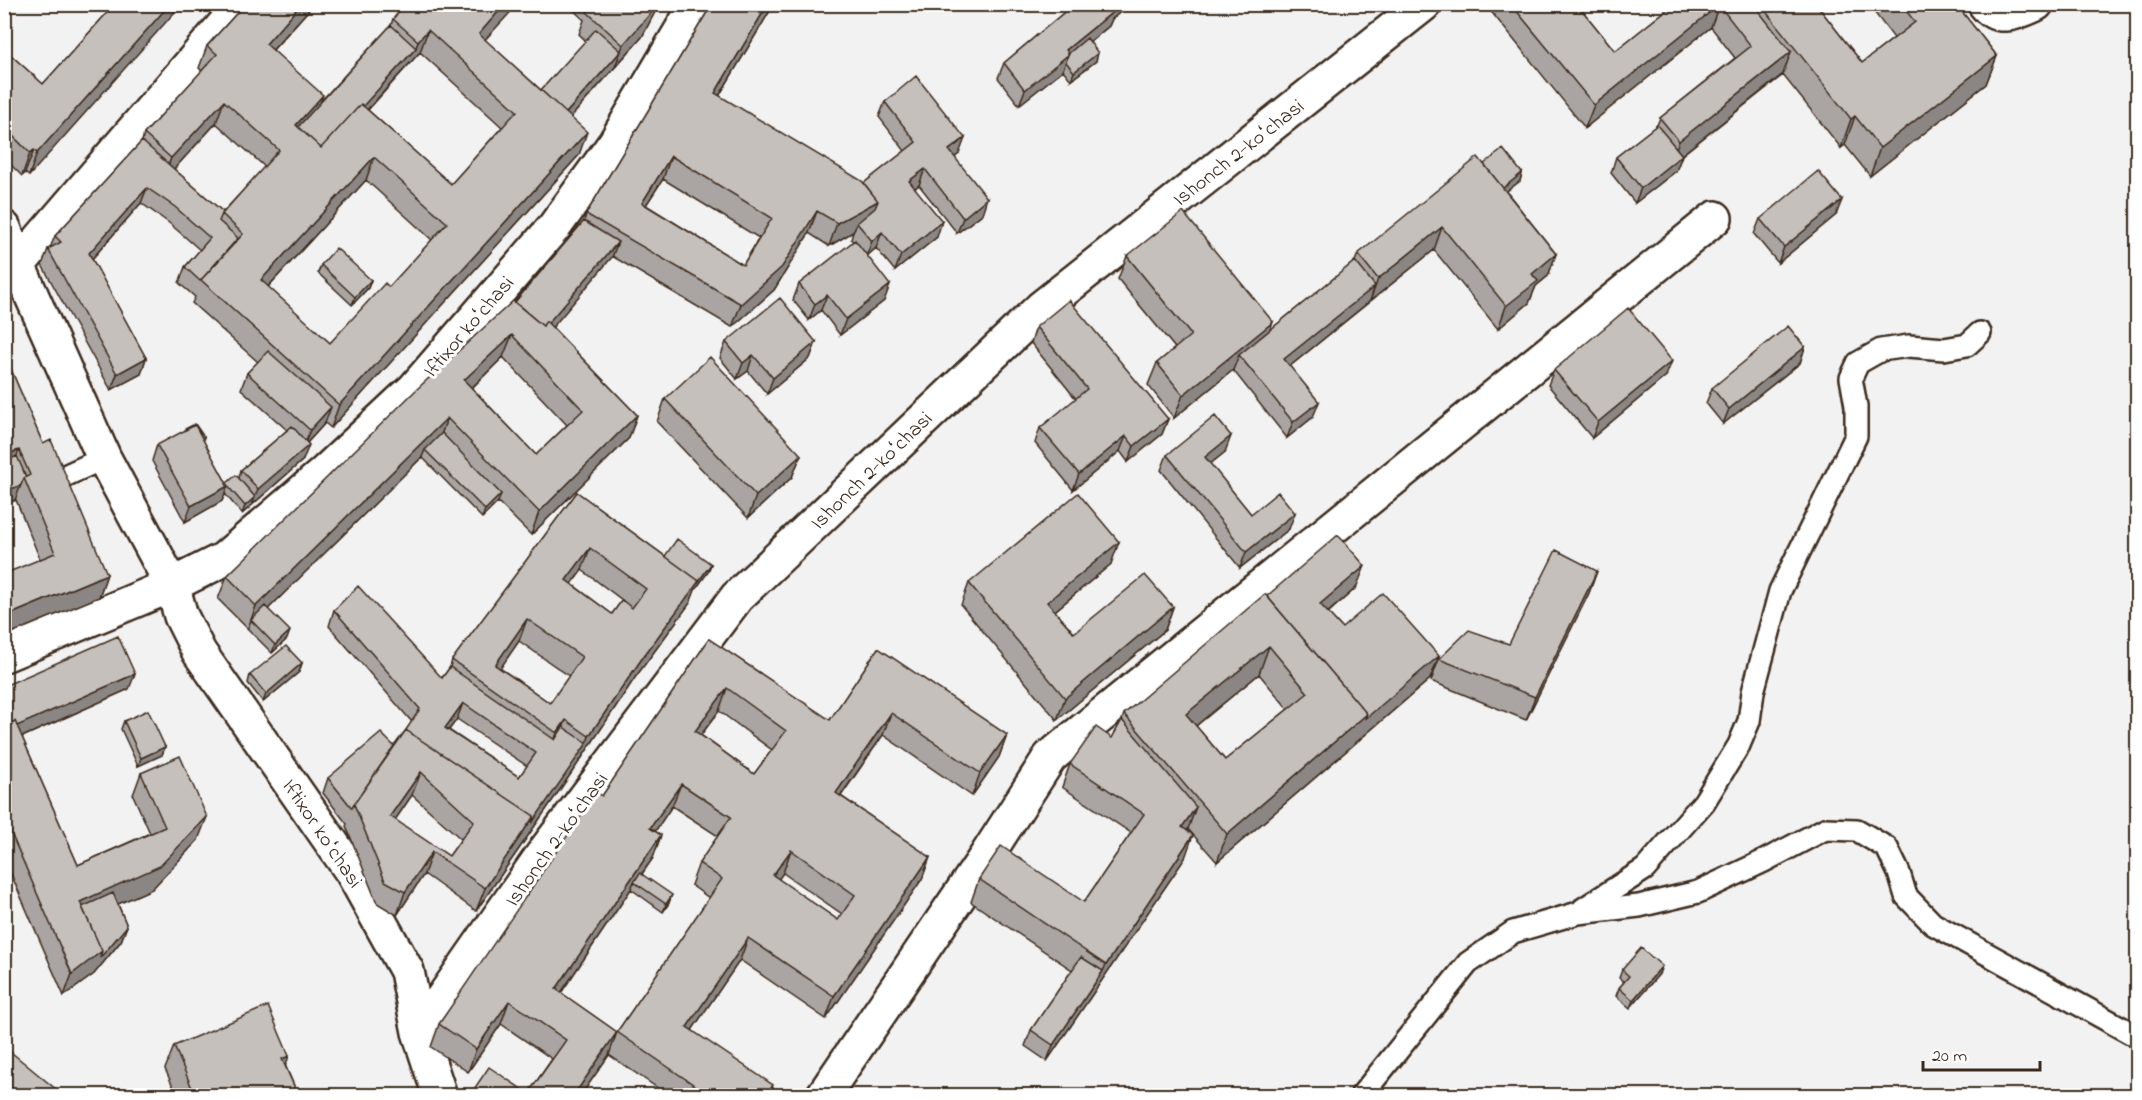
<svg xmlns="http://www.w3.org/2000/svg" width="2142" height="1100" font-family="'Indie Flower',sans-serif">
	<style>
		.lines { fill: none; stroke-linecap: round; stroke-linejoin: round }
		.service-casing { stroke: #3b2a1e; stroke-width: 26 }
		.minor-casing { stroke: #3b2a1e; stroke-width: 38 }
		.service { stroke: #fff; stroke-width: 21 }
		.minor { stroke: #fff; stroke-width: 33 }
		.wall { fill: #aaa5a3; stroke: #3b2a1e; stroke-width: 1.5; fill-rule: evenodd }
		.shaded-wall { fill: #8b8684; stroke: #3b2a1e; stroke-width: 1.5 }
		.building { fill: #c6c0bd; stroke: #3b2a1e; stroke-width: 1.5; fill-rule: evenodd }
		.labels { text-anchor: middle; stroke-width: 6; stroke-linejoin: round; paint-order: stroke }
		.street-label { font-size: 21px; fill: #3b2a1e; stroke: #fff }
	</style>
	<rect width="100%" height="100%" fill="#f3f2f2"/>
	<filter id="ink" filterUnits="userSpaceOnUse"><feTurbulence type="fractalNoise" baseFrequency=".0167" numOctaves="2"/><feDisplacementMap in="SourceGraphic" scale="12" xChannelSelector="R" yChannelSelector="G"/><feConvolveMatrix kernelMatrix="1 2 1 2 8 2 1 2 1" color-interpolation-filters="sRGB"/></filter>
	<g filter="url(#ink)">
		<g class="lines">
			<defs>
				<path id="service" d="M58,479l46,-21
					M1583,909l62,-40 59,-67 35,-57 10,-24 4,-29 27,-101 76,-155v-30l-5,-28 7,-15 23,-13 28,-4 35,3 23,-4 13,-12
					M1361,1096l107,-133 45,-31 65,-19 61,-7 59,-14 66,-31 61,-32 32,1 30,18 12,25 7,23 27,28 205,113"/>
				<path id="minor" d="M1985,4c14,18 33,8 51,0
					M4,228l14,37 86,193 68,127 9,31 18,36 153,220 55,99 12,61 21,64
					M4,272l14,-7 224,-261
					M4,655l168,-70 52,-26 100,-86 90,-84 141,-163 60,-83 82,-139
					M419,1032l126,-181 192,-254 304,-289 383,-304
					M823,1096l162,-238 65,-101 665,-539"/>
			</defs>
			<!-- service casing -->
			<use href="#service" class="service-casing"/>
			<!-- minor casing -->
			<use href="#minor" class="minor-casing"/>
			<!-- service -->
			<use href="#service" class="service"/>
			<!-- minor -->
			<use href="#minor" class="minor"/>
		</g>
		<!-- wall -->
		<path class="wall" d="M115,4l-86,172 -4,-3 -3,3 -18,-18v-109l39,35z
			M245,4h69l-41,46 47,52 71,-77 2,-6 92,21 56,50 45,-49 -7,-7 5,-14 -17,-16h92l-17,33 -71,80 8,38 -248,273 -6,-5 -18,20 -4,17 -61,54 -17,-20 -3,7 -37,21 -33,-61 5,-16 47,-8 -1,3 24,44 12,-6 2,-8 46,-40 -46,-41 6,-16 11,-11 -66,-59 3,-6 -16,-14 6,-16 15,-17 -31,-27 -28,-20 -49,56 54,99 -5,16 -30,16 -69,-125 6,-16 2,-1 5,-12 87,-95 2,-7 58,-63 -3,-3 8,-22zM420,52l82,75 -51,57 -83,-74zM216,123l49,44 -42,45 -49,-43zM366,180l66,60 -43,47 -59,56 -62,-56z
			M712,4h62l-55,92 145,87 41,-32 -26,-34 6,-15 74,52 -4,3 27,57 -25,19 -38,-48 -4,3 22,49 -42,34 -19,-23 -9,8 17,45 -44,34 -19,-25 -12,10 -16,-20 6,-16 54,-42 -2,-3 2,-7 -24,14 -20,-13 -35,57 -42,37 -120,-71 -60,71 85,88 -8,23 -98,97 -33,-33 -16,16 -60,-61 -154,152 19,30 -15,14 -54,-54 9,-23 288,-274 69,-81 2,-7zM663,179l96,59 -16,27 -97,-60zM503,357l64,68 -31,30 -64,-67z
			M1074,4h56l-18,15 -3,7 -19,16 6,19 -25,19 -8,-10 -44,35 -21,-27 6,-15z
			M1485,4h92l38,47 59,-47h142l46,59 32,-25 -26,-34h88l41,52 -11,28 -116,92 -25,-31 -4,3 -58,-73 -101,80 -6,16 -41,32 -24,-30 5,-16 41,-32 3,-7 75,-60 -24,-31 -126,101z
			M1484,164l38,9 -2,8 -14,10 50,63 -8,22 -12,10 -7,17 -31,26 -64,-79 -144,116 23,51 -26,21 -54,-68 -59,48 -26,-33 9,-22 18,-15 -57,-69 9,-23 143,74 85,-69 3,-7z
			M1836,215l-58,48 -24,-29 6,-15z
			M321,265l50,15 -3,8 -16,17 -34,-32z
			M1036,327l132,92 -6,15 -34,28 -8,-11 -47,39 -38,-47 5,-15 36,-29 -45,-56z
			M726,342h90l-6,16 -43,36 -19,-23 -11,8 -17,-21z
			M1805,347l-5,16 -77,61 -17,-21 6,-15z
			M4,353l39,91 64,130 -8,23 -59,-38 -24,-59 -12,5z
			M1554,370l112,6 -74,62 -44,-53z
			M665,399l136,56 -9,22 -44,41 -91,-96z
			M1225,452l-15,12 41,50 38,15 -49,39 -79,-98 6,-15z
			M577,492l88,64 46,8 -3,8 -13,18 -5,13 -56,76 -53,80 -105,152 -52,-37 -27,41 -20,-12 -31,-77 1,-2 -24,-31 5,-15 66,-32 18,-24 -83,-96 5,-16 108,68 8,-11 2,-7zM582,570l40,30 -10,14 -40,-30zM519,641l50,35 -19,27 -50,-35zM457,719l70,47 -8,11 -70,-47zM412,795l49,44 -12,17 -54,-36z
			M1111,564l-56,47 19,22 99,-26 -8,23 -108,90 -96,-115 8,-22z
			M1597,571l-8,22 -63,127 -95,-39 8,-22 70,-15z
			M1356,588l-28,25 14,15 97,28 -9,23 -213,183 -29,-33 -1,2 -2,27 -138,203 -22,-15 6,-16 41,-60 -101,-68 8,-23 105,23 47,-69 -69,-46 8,-23 42,-26 10,-18 2,-6 143,-118zM1259,674l29,35 -63,51 -29,-34z
			M709,639l121,81 48,-72 129,87 -8,22 -27,39 -89,-61 -42,61 89,61 -8,22 -96,140 -86,-59 -48,70 77,65h-101l-59,-40 -28,40h-54l25,-36 -51,-35 -33,48 -37,-25 8,-23 163,-228zM719,711l53,39 -18,24 -53,-39zM672,806l46,30 -19,27 -8,22 18,13 -92,134 -56,-39 70,-104 32,23 6,-9 -27,-29 11,-16 8,-23 -6,-4zM783,873l59,41 -4,6 -60,-41z
			M302,663l-3,9 -36,30 -15,-19 2,-8z
			M4,686l125,3 -107,48 56,128 72,-32 -17,-38 8,-22 57,67 -46,49 -34,15 9,22 -6,15 -27,33 -30,22 -60,-138z
			M124,721l41,26 -3,8 -24,11 -17,-37z
			M1622,970l37,4 -29,34 -14,-12 3,-8 5,-6 -5,-4z
			M174,1046l112,21 12,28h-121l-12,-26z
			M4,1050l59,45h-59z"/>
		<!-- shaded-wall -->
		<path class="shaded-wall" d="M170,4h12l-153,172 8,-23z
			M301,4h13l-56,62 8,-22z
			M505,4h13l-48,52 9,-22z
			M655,4h4l-17,33 -27,30 8,-22z
			M768,4h6l-67,112 8,-23z
			M1123,4h7l-18,15 -3,7 -43,35 -3,9 -44,35 6,-15 41,-40z
			M1719,5l-8,22 -126,101 9,-23z
			M428,30l-8,22 -108,118 6,-15 98,-107 2,-7z
			M621,51l-6,16 -59,67 6,-16z
			M1791,52l-8,22 -113,90 9,-23z
			M1098,53l-2,8 -25,19 3,-8z
			M1997,56l-11,28 -116,92 10,-28z
			M323,95l-8,23 -22,14 3,-7z
			M224,101l-8,22 -53,58 8,-23z
			M1855,116l-10,29 -4,3 10,-29z
			M587,132l-8,23 -248,273 8,-23z
			M965,138l-6,16 -15,12 5,-16z
			M34,150l-9,23 -3,3 8,-23z
			M1682,155l-6,16 -41,32 6,-15z
			M671,156l-8,23 -30,46 9,-22z
			M374,157l-8,23 -113,123 8,-23z
			M925,169l-6,16 -16,12 6,-16z
			M1522,173l-2,8 -30,23 3,-8z
			M147,188l-6,15 -58,66 6,-16z
			M987,198l-5,16 -25,19 6,-15z
			M1842,200l-6,15 -58,48 6,-16z
			M878,201l-8,23 -13,-1 -4,9 -24,14 8,-23z
			M817,211l-8,22 -35,57 -42,37 9,-23z
			M942,221l-5,16 -42,34 6,-16z
			M1442,227l-8,23 -64,51 8,-22z
			M882,232l-6,16 -10,9 6,-16z
			M618,242l-6,15 -77,91 5,-16z
			M1556,254l-8,22 -12,10 -7,17 -31,26 8,-23 26,-32z
			M371,280l-3,8 -16,17 3,-8z
			M890,285l-6,16 -44,34 6,-16z
			M1375,286l-5,15 -91,74 5,-16z
			M827,295l-6,15 -12,10 6,-16z
			M1273,322l-9,23 -25,10 -6,15 -59,48 9,-23z
			M512,335l-9,22 -47,46 8,-23z
			M816,342l-6,16 -43,36 6,-16z
			M1805,347l-5,16 -77,61 6,-15z
			M753,355l-5,16 -11,8 6,-16z
			M146,358l-5,16 -30,16 6,-16z
			M1672,361l-6,15 -74,62 6,-16z
			M1319,402l-6,15 -26,21 6,-16z
			M331,407l-6,16 -21,23 6,-16z
			M637,415l-8,23 -98,97 8,-23z
			M447,418l-8,23 -14,9 -3,7 -168,166 -3,-3 -3,8 8,-22z
			M1168,419l-6,15 -34,28 6,-16z
			M1126,436l-6,15 -47,39 6,-16z
			M1231,436l-6,16 -26,21 6,-16z
			M309,445l-6,15 -51,45 6,-16z
			M19,450l-8,22 -7,-7 4,-11z
			M801,455l-9,22 -44,41 8,-22z
			M21,485l-6,15 -11,5v-13z
			M228,486l-6,15 -37,21 6,-16z
			M501,494l-3,8 -16,16 3,-8z
			M255,497l-3,8 -10,9 3,-8z
			M1295,513l-6,16 -49,39 6,-16z
			M1119,542l-8,22 -72,60 8,-22z
			M590,548l-8,22 -24,32 8,-22z
			M711,564l-3,8 -13,18 -5,13 -56,76 -53,80 -105,152 9,-23 49,-72 53,-73 2,-7 54,-79z
			M1365,566l-9,22 -44,38 8,-22z
			M1597,571l-8,22 -63,127 9,-23z
			M107,574l-8,23 -95,39v-19z
			M1173,607l-8,23 -108,90 8,-22z
			M527,619l-8,22 -30,44 6,-20z
			M290,631l-3,8 -15,14 3,-8z
			M1269,646l-10,28 -83,68 10,-28z
			M1439,656l-9,23 -213,183 10,-28 140,-120z
			M302,663l-3,9 -36,30 3,-8z
			M135,674l-6,15 -125,56v-14z
			M727,688l-8,23 -32,42 8,-22z
			M463,703l-6,16 -18,24 6,-15z
			M891,713l-8,22 -56,80 9,-22z
			M566,720l-8,23 -9,12 8,-22z
			M1007,735l-8,22 -27,39 8,-23z
			M165,747l-3,8 -24,11 3,-8z
			M421,772l-9,23 -30,44 8,-23z
			M681,784l-9,22 -30,45 8,-23z
			M1196,807l-8,22 -14,21 8,-23z
			M207,817l-9,23 -46,49 -70,31 -2,-18z
			M661,835l-8,23 -18,25 -1,-1 -3,7 -83,123 8,-23z
			M1193,835l-8,23 -138,203 6,-16 50,-74 3,-6z
			M791,850l-8,23 -18,25 8,-23z
			M432,852l-8,22 -27,41 8,-23z
			M930,857l-8,22 -96,140 8,-23z
			M672,895l-3,8 -6,9 3,-8z
			M127,926l-6,15 -27,33 -30,22 8,-22z
			M748,938l-8,22 -61,89 8,-22z
			M1662,966l-3,8 -29,34 3,-8z
			M509,1001l-8,23 -33,48 8,-23z
			M617,1032l-8,23 -28,40h-7z
			M289,1056l-8,23 1,-20z
			M773,1085l-4,10h-4z"/>
		<!-- building -->
		<path class="building" d="M115,4h55l-133,149 -3,-3 -4,3 -24,-24 -2,-4v-76l39,35z
			M245,4h56l-35,40 57,51 -27,30 25,23 40,-44 90,80 66,-73 -89,-81 -10,11 -25,-22 12,-15h100l-26,30 108,98 -248,273 -138,-125 42,-46 -21,-20 57,-64 -55,-49 -53,57 -27,-24 73,-80 -10,-8zM374,157l73,66 -58,64 -4,-4 -55,60 -69,-63z
			M594,4h61l-5,10 -27,31 -36,-33z
			M712,4h56l-53,89 147,88 16,20 -41,22 -20,-12 -35,56 -41,37 -155,-90zM671,156l101,62 -29,47 -101,-62z
			M1074,4h36l5,6 -49,40 3,4 -44,36 -21,-27z
			M1110,4h13l-8,7z
			M1511,4h66l38,47 59,-47h79l38,48 -112,89 -19,-23 91,-72 -32,-41 -125,100z
			M1760,4h56l46,59 53,-41 -14,-18h55l41,52 -117,92 -25,-32 -4,3z
			M391,25l25,23 -53,58 -2,-2 -40,44 -23,-21z
			M596,29l25,22 -55,62 -25,-23z
			M1087,38l11,15 -24,19 -8,-10 2,-8z
			M916,76l49,62 -16,12 38,48 -24,20 -38,-49 -16,12 33,40 -41,34 -19,-23 -10,9 -15,-18 18,-15 3,-7 -14,-18 52,-41 -31,-40z
			M1657,125l25,30 -41,33 -25,-31z
			M142,141l81,71 -4,9 19,17 -38,43 -15,-14 25,-29 -35,-31 -28,-19 -58,65 57,105 -29,16 -69,-125 13,-7 -6,-6z
			M1503,149l19,24 -19,15 -19,-24z
			M1478,157l78,97 -24,20 6,7 -32,25 -64,-79 -64,52 -20,-25z
			M1818,171l24,29 -58,47 -24,-28z
			M1183,212l90,110 -90,73 -26,-32 34,-28 -64,-79z
			M584,221l34,21 -70,81 -2,-2 -3,5 -28,-24z
			M855,240l35,45 -44,34 -19,-24 -12,9 -16,-20z
			M336,248l35,32 -16,17 -34,-32z
			M1355,261l20,25 -91,73 35,43 -26,20 -54,-67z
			M780,298l36,44 -43,36 -20,-23 -10,8 -17,-21z
			M1069,300l99,119 -34,27 -8,-10 -47,38 -39,-46 47,-39 -51,-62z
			M513,301l30,25 3,-5 91,94 -98,97 -92,-94 -191,188 -29,-30 190,-187zM512,335l71,75 -47,45 -72,-75z
			M1628,308l44,53 -74,61 -44,-52z
			M1788,326l17,21 -76,62 -17,-21z
			M268,351l63,56 -21,23 -63,-57z
			M4,353l39,91 8,-4 56,134 -103,43v-43l51,-21 -31,-75 6,-3 -11,-25 -11,4 -4,-9z
			M710,357l91,98 -45,41 -91,-97z
			M1215,416l16,20 -26,21 46,57 27,-22 17,21 -49,39 -79,-97z
			M195,424l9,13 -2,1 -7,-13 -10,5v-1z
			M195,425l33,61 -37,20 -34,-61z
			M292,426l17,19 -51,44 -17,-19z
			M442,433l59,61 -16,16 -60,-60z
			M17,456l9,21 -2,1 -3,7 -17,7v-30z
			M236,475l19,22 -10,9 -19,-22z
			M577,492l122,89 -56,76 -54,79 -23,-16 -9,13 -105,-73zM590,548l56,41 -14,19 -10,-8 -10,14 -46,-34zM527,619l55,38 -32,46 -55,-38z
			M1078,493l41,49 -72,60 27,31 71,-58 28,32 -108,91 -96,-115z
			M1338,535l27,31 -45,38 22,24 41,-35 56,63 -74,63 2,-5 -100,-118z
			M677,539l34,25 -13,18 1,-1 -34,-25z
			M1556,550l41,21 -62,126 -96,-38 30,-29 40,14z
			M358,586l84,92 8,-11 105,73 8,-13 24,16 -55,80 2,-7 -128,-86 14,-21 -86,-99zM463,703l73,50 -17,24 -74,-49z
			M1265,594l102,120 -140,120 -103,-120zM1269,646l39,47 -83,67 -39,-46z
			M265,606l25,25 -15,14 -24,-25z
			M118,636l17,38 -118,52 -2,-5 -11,5v-40z
			M709,639l121,81 48,-72 129,87 -27,38 -89,-60 -55,80 94,64 -96,139 -86,-58 -61,89 86,58 -8,10h-56l-92,-63 -43,63h-47l39,-55 -57,-39 -33,48 -37,-25 158,-232 5,4zM727,688l59,43 -32,43 -59,-43zM681,784l50,33 -32,46 23,16 -105,153 -61,-43 105,-154 -11,-7zM791,850l64,45 -17,25 -65,-45z
			M286,646l16,17 -36,31 -16,-19z
			M148,710l17,37 -24,11 -17,-37z
			M1122,720l74,87 -14,20 11,8 -87,130 -127,-86 22,-33 83,56 60,-88 -74,-50 26,-37 16,11z
			M15,721l63,144 87,-38 -24,-54 39,-17 27,61 -47,49 -80,36 22,49 -30,23 -68,-157v-91z
			M406,730l128,86 -49,72 -53,-36 -27,40 -20,-11 -31,-77zM421,772l53,49 -25,35 -59,-40z
			M381,733l13,13 -40,58 -2,4 -24,-30z
			M640,873l32,22 -6,9 -32,-22z
			M113,893l14,33 -27,32 2,-7 -20,-44z
			M1641,948l21,18 -29,34 -14,-12 10,-12 -7,-6z
			M1081,957l22,14 -50,74 -22,-15z
			M268,1006l21,50 -7,3 16,36h-103l-21,-49z
			M6,1048l57,47h-43l-16,-12v-33z
			M489,1067l34,23 -4,5h-49z"/>
	</g>
	<g class="labels">
		<!-- street labels -->
		<g class="street-label">
			<text transform="translate(1238 152) rotate(-38)" y="7">Ishonch 2-koʻchasi</text>
			<text transform="translate(468 326) rotate(-49)" y="7">Iftixor koʻchasi</text>
			<text transform="translate(871 470) rotate(-44)" y="7">Ishonch 2-koʻchasi</text>
			<text transform="translate(323 833) rotate(56)" y="7">Iftixor koʻchasi</text>
			<text transform="translate(556 839) rotate(-54)" y="7">Ishonch 2-koʻchasi</text>
		</g>
	</g>
	<!-- margin -->
	<rect width="2142" height="1100" fill="none" stroke="#fff" stroke-width="24"/>
	<rect x="12" y="12" width="2118" height="1076" fill="none" stroke="#3b2a1e" stroke-width="2" filter="url(#ink)"/>
	<!-- scale -->
	<path d="M1923 1061v9h117v-9" fill="none" stroke="#3b2a1e" stroke-width="3"/>
	<text x="1932" y="1061" font-size="18" fill="#3b2a1e" stroke="#ffffff" stroke-width="4.5" paint-order="stroke">20 m</text>
</svg>
